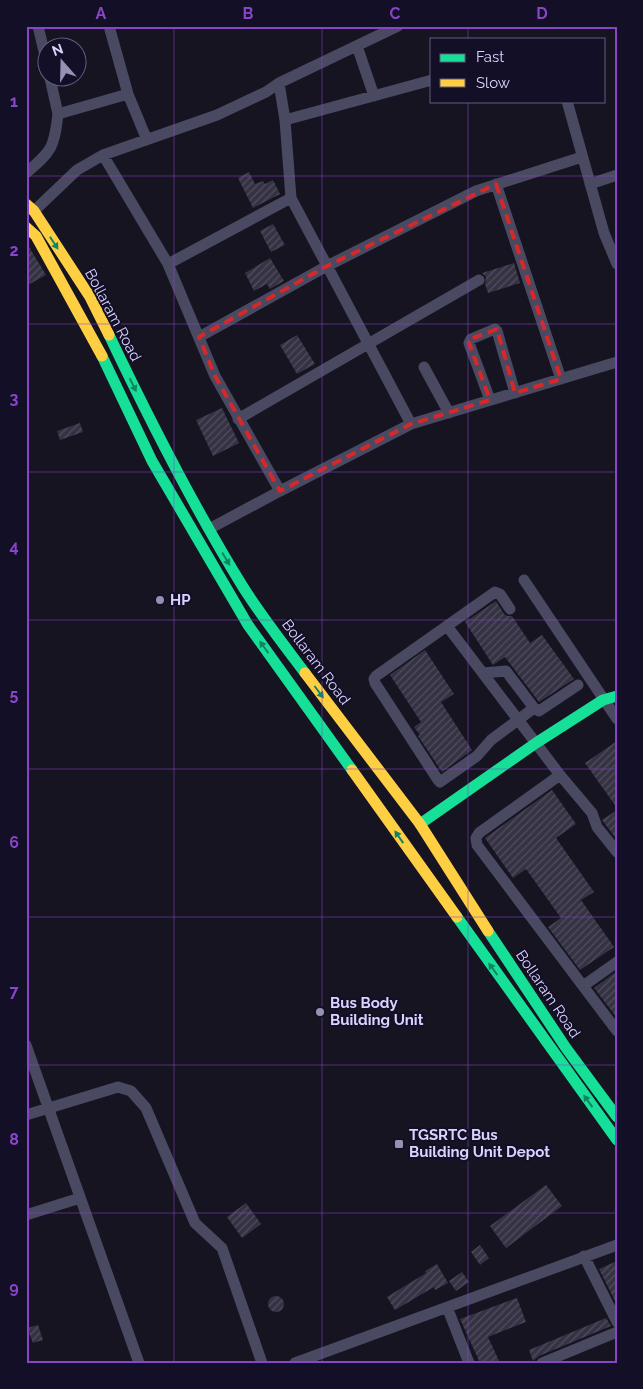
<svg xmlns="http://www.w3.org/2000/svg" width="643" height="1389" font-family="Raleway,sans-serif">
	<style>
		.building { fill: url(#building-hatch) }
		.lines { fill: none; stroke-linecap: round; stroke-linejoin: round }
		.street { stroke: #4a4962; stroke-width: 11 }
		.fast { stroke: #16e098; stroke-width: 11 }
		.slow { stroke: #ffcf43; stroke-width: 11 }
		.oneway { fill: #158265 }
		.marked { fill: none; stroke: #d62828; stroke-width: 4; stroke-dasharray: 10 6; stroke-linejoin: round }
		.grid { fill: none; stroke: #8945c9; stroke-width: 1; stroke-opacity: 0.55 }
		.poi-dot { fill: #9591b1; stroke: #130f26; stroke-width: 2 }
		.labels { text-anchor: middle; stroke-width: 4; stroke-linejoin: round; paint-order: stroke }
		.street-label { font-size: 15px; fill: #d9d4ff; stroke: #130f26 }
		.poi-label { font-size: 15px; font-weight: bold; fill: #d9d4ff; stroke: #130f26; text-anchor: start }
		.neatline { fill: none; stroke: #8945c9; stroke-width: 2 }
		.grid-label { font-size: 16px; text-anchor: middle; font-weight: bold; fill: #8945c9 }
	</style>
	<defs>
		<pattern id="building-hatch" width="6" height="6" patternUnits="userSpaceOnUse" patternTransform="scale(1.25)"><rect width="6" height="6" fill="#343243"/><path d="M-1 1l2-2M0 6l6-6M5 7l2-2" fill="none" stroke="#514f5f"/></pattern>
	</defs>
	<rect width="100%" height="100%" fill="#161421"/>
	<!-- building -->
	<path class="building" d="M249,172l6,12 8,-3 2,3 8,-4 7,14 -27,14 -15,-30z
		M273,224l12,21 -14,7 -11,-21z
		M26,242l20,33 -20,11z
		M270,258l14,23 -14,8 -3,-5 -13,7 -9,-18z
		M514,263l6,20 -32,10 -3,-9 1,-7 -4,-4z
		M297,335l18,29 -18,10 -17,-29z
		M222,408l17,35 -26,13 -17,-36z
		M80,423l3,9 -23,8 -3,-9z
		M496,601l8,13 3,2h5l18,27 12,-8 32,44 -35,23 -34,-45 -12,8 -28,-43z
		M425,650l29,44 -13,8 31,48 -30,22 -24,-36 2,-1 -6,-8 7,-5 -31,-47z
		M617,741v67l-32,-45z
		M552,790l24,34 -20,14 38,54 -13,8 33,47 -34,23 -32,-43 13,-9 -35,-49 -13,9 -28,-40z
		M617,810v30l-15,-20z
		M617,971v47l-23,-30z
		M546,1185l16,21 -56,42 -16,-22z
		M246,1203l15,21 -19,14 -15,-21z
		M480,1245l9,13 -9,7 -9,-13z
		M617,1261v44l-18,-36z
		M437,1264l11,19 -13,7 -1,-3 -39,23 -8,-13 39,-24 -1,-2z
		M462,1272l7,10 -13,9 -7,-10z
		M268 1304a8 8 0 1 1 16 0a8 8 0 1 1-16 0Z
		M517,1298l9,24 -38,15 12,26h-20l-20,-44z
		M606,1318l5,8 -72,30 -6,5 -4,-11z
		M38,1325l5,15 -10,3 -6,-15z"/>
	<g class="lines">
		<!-- street -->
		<path class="street" d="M38,26l10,42
			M109,26l19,68 19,46
			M357,46l17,50
			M50,78l8,36
			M279,83l6,37 6,78 120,226
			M567,101l37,132 13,31
			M285,120l147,-40
			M103,155l65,109
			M26,173c26,-22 28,-25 32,-59l70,-20
			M496,184l65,195
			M590,184l27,-9
			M291,198l-123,66 47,112 65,115 131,-67 206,-62
			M34,211l43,-41 26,-15 114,-40 49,-23 13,-9 119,-57
			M199,337l128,-71 149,-75 106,-34
			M424,367l25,46
			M490,400l-21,-57 2,-4 24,-10 2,2 18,62
			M238,419l241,-139
			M209,529l71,-38
			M524,580l93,139
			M510,609l-10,-15 -5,-2 -119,84 -2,3 1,4 63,97 2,2 37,-26 14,-16 43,-32
			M447,626l113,149 32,38 5,14 20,25
			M483,673l23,-2 28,37 5,3 39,-26
			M560,775l-81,58 -3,5 1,7 106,141 34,-24
			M583,986l34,45
			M26,1045l113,318
			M26,1115l92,-28 13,4 15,17 49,115 27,25 40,115
			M26,1215l54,-17
			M584,1256l33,66
			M447,1307l22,56
			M295,1363l322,-118
			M542,1363l75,-31"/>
		<!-- fast -->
		<path class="fast" d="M109,335c41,86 84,171 134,252 19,30 41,58 62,86
			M102,356l50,105 96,164 104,145
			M420,824l116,-81 67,-43 14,-4
			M457,917l160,223
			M488,931l78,117 51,69"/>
		<!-- slow -->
		<path class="slow" d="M26,204l8,7 56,86 19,38
			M26,227l10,9 66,120
			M305,673l115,151 68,107
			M352,770l105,147"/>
	</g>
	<!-- one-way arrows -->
	<defs><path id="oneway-solid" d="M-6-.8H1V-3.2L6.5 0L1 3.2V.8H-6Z" transform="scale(1.25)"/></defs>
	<g class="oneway">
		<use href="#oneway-solid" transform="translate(54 243) rotate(57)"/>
		<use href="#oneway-solid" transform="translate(133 385) rotate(64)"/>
		<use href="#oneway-solid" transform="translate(226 559) rotate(59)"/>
		<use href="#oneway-solid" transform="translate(264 647) rotate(-126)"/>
		<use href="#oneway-solid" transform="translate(319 692) rotate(53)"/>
		<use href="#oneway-solid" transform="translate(399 837) rotate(-125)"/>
		<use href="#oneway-solid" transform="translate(493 969) rotate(-126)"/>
		<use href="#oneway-solid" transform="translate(588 1101) rotate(-126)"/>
	</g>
	<!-- marked area -->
	<path class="marked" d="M496,184l65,195 -46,14 -18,-64 -29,11 22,60 -79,24 -131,67 -65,-115 -16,-39 128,-71z"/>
	<!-- grid -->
	<path class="grid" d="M174,26v1337M322,26v1337M468,26v13M468,101v1262M26,176h591M26,324h591M26,472h591M26,620h591M26,769h591M26,917h591M26,1065h591M26,1213h591"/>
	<!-- markers -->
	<g class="poi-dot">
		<circle cx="160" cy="600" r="5"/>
		<circle cx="320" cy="1012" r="5"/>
		<rect x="394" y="1139" width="10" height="10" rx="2.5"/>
	</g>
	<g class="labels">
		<!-- street labels -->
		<g class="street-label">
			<text transform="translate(113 315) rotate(62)" y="5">Bollaram Road</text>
			<text transform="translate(316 662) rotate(53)" y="5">Bollaram Road</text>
			<text transform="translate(548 994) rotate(56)" y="5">Bollaram Road</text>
		</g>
		<!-- poi labels -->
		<g class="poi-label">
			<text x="170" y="605">HP</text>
			<text x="330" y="1008">Bus Body<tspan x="330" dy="17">Building Unit</tspan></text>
			<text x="409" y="1140">TGSRTC Bus<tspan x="409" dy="17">Building Unit Depot</tspan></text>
		</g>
	</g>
	<!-- border -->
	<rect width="643" height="1389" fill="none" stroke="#130f26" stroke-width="55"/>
	<!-- legend -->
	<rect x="430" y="38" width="175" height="65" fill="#130f26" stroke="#625e7d"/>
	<rect x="440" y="54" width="25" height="8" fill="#16e098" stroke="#625e7d"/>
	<text x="476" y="62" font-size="15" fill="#d9d4ff">Fast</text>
	<rect x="440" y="79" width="25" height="8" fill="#ffcf43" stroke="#625e7d"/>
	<text x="476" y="88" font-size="15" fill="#d9d4ff">Slow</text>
	<!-- north arrow -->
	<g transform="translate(62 62) rotate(340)"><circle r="24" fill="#130f26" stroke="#625e7d"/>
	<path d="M0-4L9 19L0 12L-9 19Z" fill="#9591b1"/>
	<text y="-8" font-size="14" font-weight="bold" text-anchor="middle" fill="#d9d4ff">N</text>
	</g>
	<rect x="28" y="28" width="588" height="1334" class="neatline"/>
	<g class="grid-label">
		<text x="101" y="19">A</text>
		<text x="248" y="19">B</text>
		<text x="395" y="19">C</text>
		<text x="542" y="19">D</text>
		<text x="14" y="107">1</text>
		<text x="14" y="256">2</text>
		<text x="14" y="404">3</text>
		<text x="14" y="552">4</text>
		<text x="14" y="700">5</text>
		<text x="14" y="848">6</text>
		<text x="14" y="997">7</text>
		<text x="14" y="1145">8</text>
		<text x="14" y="1293">9</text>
	</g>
</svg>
